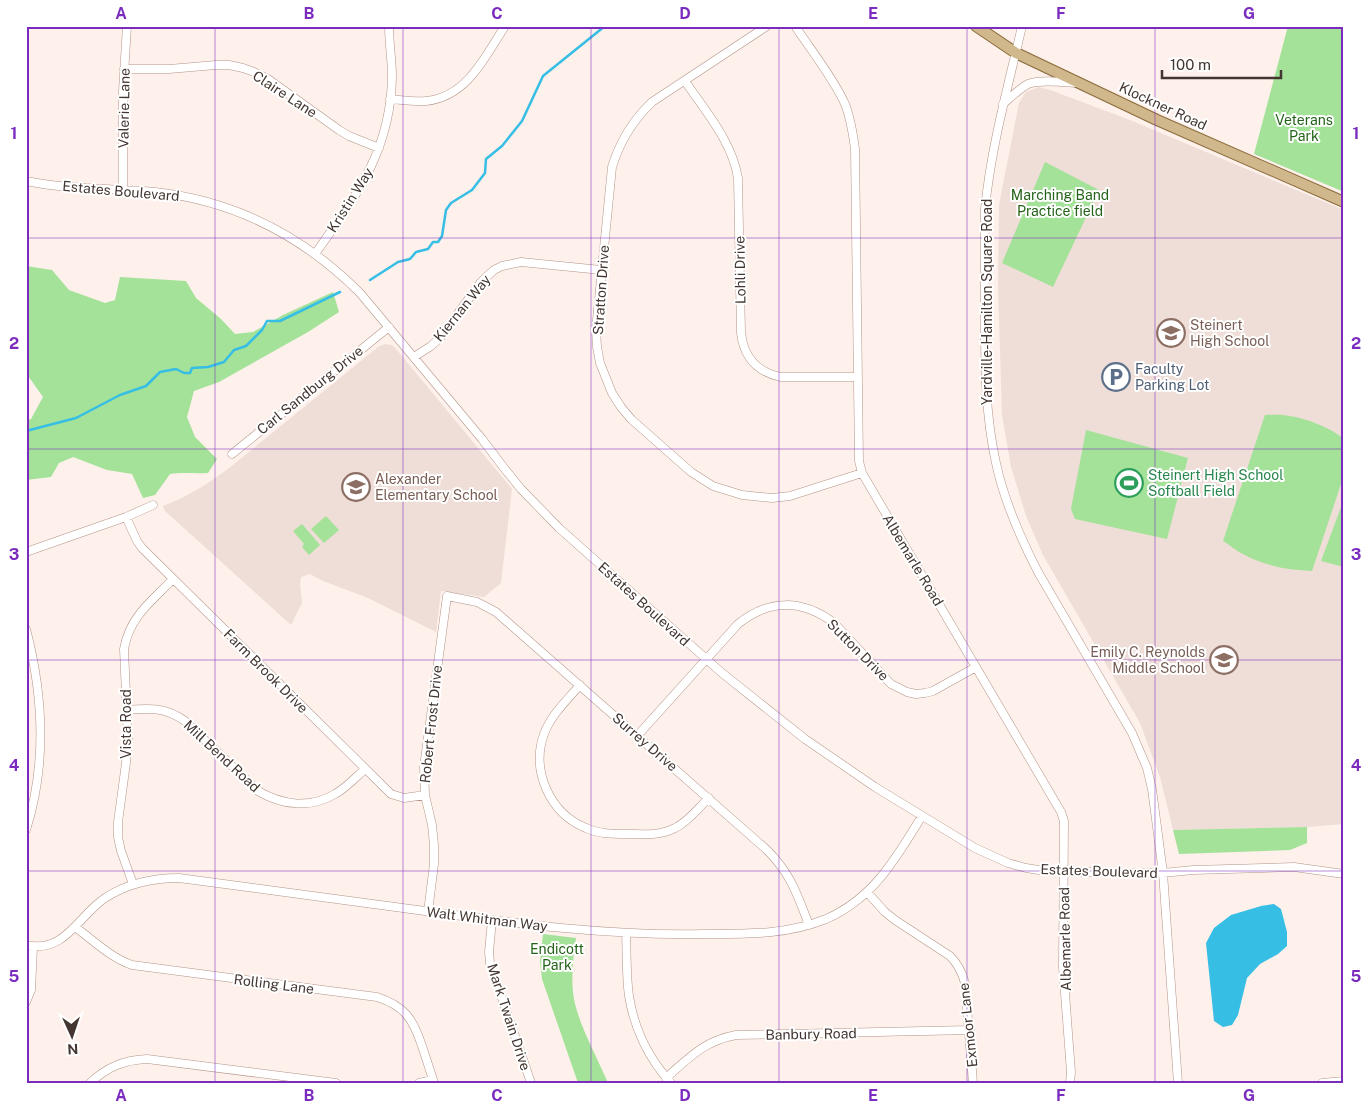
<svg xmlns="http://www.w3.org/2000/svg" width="1370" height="1109" font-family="'Public Sans',sans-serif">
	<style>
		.built { fill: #eeded7 }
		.green { fill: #a3e298 }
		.water { fill: #36bee5 }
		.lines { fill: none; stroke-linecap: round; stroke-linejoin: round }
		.stream { stroke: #36bee5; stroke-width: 2.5 }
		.minor-casing { stroke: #b39488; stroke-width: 9 }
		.major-casing { stroke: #8a6b3a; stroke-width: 12 }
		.minor { stroke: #fff; stroke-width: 8 }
		.major { stroke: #d0b78c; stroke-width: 10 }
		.grid { fill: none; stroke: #7b2cbf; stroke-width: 1; stroke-opacity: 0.55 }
		.labels { text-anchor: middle; stroke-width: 4; stroke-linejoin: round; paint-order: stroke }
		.street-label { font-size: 14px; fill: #433631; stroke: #fff }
		.park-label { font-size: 14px; fill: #246319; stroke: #fff }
		.education-label { font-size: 14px; fill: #785e54; stroke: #fff; text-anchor: start }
		.service-label { font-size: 14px; fill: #4e5e75; stroke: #fff; text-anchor: start }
		.leisure-label { font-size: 14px; fill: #27864d; stroke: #fff; text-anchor: start }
		.neatline { fill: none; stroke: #7b2cbf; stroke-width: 2 }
		.grid-label { font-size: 16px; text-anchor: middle; font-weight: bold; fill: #7b2cbf }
	</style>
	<rect width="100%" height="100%" fill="#fef0eb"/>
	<!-- built -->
	<path class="built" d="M1039,87l11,3 80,30 214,90v614l-37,3 -134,3 -13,-53 -20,-54 -97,-168 -17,-39 -15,-49 -9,-52 -4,-128 1,-82 20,-102 7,-11z
		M385,344l7,1 5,5 115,139 -11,94 -17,14 -43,-6 -5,41 -68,-34 -45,-17 -13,-7 -9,3 -1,7 2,19 -11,22 -126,-114 -2,-5 17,-7 25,-14 23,-16 150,-122z"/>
	<!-- green -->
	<path class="green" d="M1288,26h56v166l-90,-38z
		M1045,162l54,28 -46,97 -51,-24z
		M26,266l26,4 17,20 36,13 10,-3 5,-23 66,4 10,17 25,21 14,15 18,-2 30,-17 50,-23 6,20 -31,20 -89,50 -25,9 -7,26 8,20 22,22 -9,14c-13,1 -25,-1 -38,1l-15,21 -12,3 -11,-24 -25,-4 -34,-13 -14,6 -8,14 -25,3v-59l5,-2 12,-22 -17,-24z
		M1265,415c8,0 17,-1 24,1 17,2 42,12 55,23v36l-32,96c-25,-1 -47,-5 -69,-17 -7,-3 -13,-9 -20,-13z
		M1086,430l102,28 -21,81 -92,-20 -4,-10z
		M1344,499v68l-23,-6z
		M326,516l13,14 -15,13 -13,-14z
		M302,524l18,21 -11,10 -7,-8 2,-3 -11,-13z
		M1307,827v16l-17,7 -111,4 -6,-24z
		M543,934l33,4c-3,21 -6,44 -1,66 7,27 22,53 33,79h-30l-36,-104 -2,-17z"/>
	<!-- water -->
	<path class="water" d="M1274,904l7,5 6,23v14l-9,8 -18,10 -13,14 -9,37 -6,10 -9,2 -9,-6 -8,-78 8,-15 17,-13 30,-9z"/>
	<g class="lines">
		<!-- stream -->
		<path class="stream" d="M370,280l28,-18 12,-3 6,-7 12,-3 5,-7h5l4,-6 4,-26 5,-7 21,-13 13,-17 1,-14 16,-13 20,-25 21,-45 62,-50
			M26,431l50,-13 44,-23 26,-9 14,-14 16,-3 8,4h6l2,-5 16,-1 16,-5 10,-12 12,-4 16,-16 5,-9h13l60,-29"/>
		<defs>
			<path id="minor" d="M767,26l-115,76c-20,19 -32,39 -40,65l-16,163 1,17 3,16 12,30 9,14 10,12 60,53 22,14 29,9 30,3 18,-2 72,-23
				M795,26c16,24 39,53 50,78 6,15 8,30 10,45l4,312 3,12 199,339 3,9 -1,146 8,105 -1,11
				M1022,26c-14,61 -31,121 -37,183 -1,36 0,71 0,106 0,50 0,99 11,148 8,38 24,74 42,109l94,161 15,35 5,21 11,84 15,210
				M124,69h45l47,-4h13l14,3 11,4 14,7 71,51 10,6 30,12
				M685,81c20,30 47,60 53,97l3,155c3,25 16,39 40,44h77
				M390,99c12,1 24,3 36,2 41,-4 59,-44 79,-75
				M1003,104c8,-7 16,-15 25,-20 13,-5 34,-2 48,-1
				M26,181c43,9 86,7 129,11 81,9 148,44 205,101l122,146 22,29 17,21 38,39 163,145 83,66 70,48 100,61 33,15 18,5 19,3 38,1 80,1 30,-3 101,-3 50,7
				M123,190v-99l4,-65
				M315,254c41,-58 76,-103 77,-178 0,-16 -3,-33 -3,-50
				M414,357l17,-11 9,-8 41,-56 13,-12 8,-4 19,-4 80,8
				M232,454l157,-127
				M126,517l11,24 5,7 249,246 13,4 21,-3
				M26,552l100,-35 27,-12
				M26,629c17,65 21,135 0,201
				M580,685c-13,15 -29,30 -36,49 -13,36 5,79 42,94 13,6 26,6 41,6 16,0 33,2 48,-6 13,-6 23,-20 34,-30
				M127,710c23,-2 38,-3 58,11l73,70c24,14 52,18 77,3 11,-6 21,-17 30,-25
				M638,735l100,-111c31,-25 64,-25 96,-1l57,61 16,8 9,2 9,-1 8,-2 43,-24
				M133,884l-12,-33 -3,-14v-15l8,-59 2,-24 -4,-90c6,-33 27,-47 49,-70
				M867,892l18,20 10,8 55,36c8,8 12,16 15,27l8,100
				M428,912l6,-48v-19l-2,-20 -7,-30 -1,-28 23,-171 30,6 19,10 271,238c24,24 30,44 42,75
				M492,920l-3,32 1,11 41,120
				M75,927c18,13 36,31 57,38l245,32c28,9 36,22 45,49 4,12 8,24 12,37
				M626,933c1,21 0,42 3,63 5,32 20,63 42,87
				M26,945c39,9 52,-29 79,-47 23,-15 48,-20 74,-20 82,11 164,22 246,33 93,13 185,25 279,23 41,0 83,1 122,-15 48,-21 70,-61 96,-103
				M26,1002l5,-12 2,-43
				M666,1078c24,-21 38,-37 70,-43l234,-5
				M90,1083c17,-16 34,-23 57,-24l189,24
				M419,1083l14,-3
				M1322,1083l22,-2"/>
			<path id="major" d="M976,26l40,27 141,67 187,82"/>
		</defs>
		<!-- minor casing -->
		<use href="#minor" class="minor-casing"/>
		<!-- major casing -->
		<use href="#major" class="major-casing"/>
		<!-- minor -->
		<use href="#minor" class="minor"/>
		<!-- major -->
		<use href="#major" class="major"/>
	</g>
	<!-- grid -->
	<path class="grid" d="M215,26v1057M403,26v1057M591,26v1057M779,26v1057M967,26v1057M1155,26v1057M26,238h1318M26,449h1318M26,660h1318M26,871h1318"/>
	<!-- icons -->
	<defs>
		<symbol id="school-ring" viewBox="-11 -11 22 22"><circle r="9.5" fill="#fff" stroke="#8d6e63" stroke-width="1.5"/><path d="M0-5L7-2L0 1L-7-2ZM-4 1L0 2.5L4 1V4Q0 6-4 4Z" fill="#8d6e63"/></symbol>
		<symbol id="parking-ring" viewBox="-11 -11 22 22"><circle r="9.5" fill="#fff" stroke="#5c6f8a" stroke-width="1.5"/><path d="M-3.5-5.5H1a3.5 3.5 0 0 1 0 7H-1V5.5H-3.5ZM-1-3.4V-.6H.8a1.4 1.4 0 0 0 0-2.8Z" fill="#5c6f8a"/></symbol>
		<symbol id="stadium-ring" viewBox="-11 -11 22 22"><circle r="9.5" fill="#fff" stroke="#2e9e5b" stroke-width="1.5"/><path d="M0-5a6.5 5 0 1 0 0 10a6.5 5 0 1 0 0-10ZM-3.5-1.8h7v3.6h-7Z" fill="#2e9e5b"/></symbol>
	</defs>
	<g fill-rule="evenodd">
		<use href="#school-ring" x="1155" y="317" width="32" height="32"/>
		<use href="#parking-ring" x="1100" y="361" width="32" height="32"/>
		<use href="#stadium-ring" x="1113" y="467" width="32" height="32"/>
		<use href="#school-ring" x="340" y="471" width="32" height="32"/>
		<use href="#school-ring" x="1208" y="644" width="32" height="32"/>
	</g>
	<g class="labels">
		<!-- street labels -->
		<g class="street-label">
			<text transform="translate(285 94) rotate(33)" y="5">Claire Lane</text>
			<text transform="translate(1163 106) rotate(25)" y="5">Klockner Road</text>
			<text transform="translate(124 108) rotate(-89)" y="5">Valerie Lane</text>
			<text transform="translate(121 191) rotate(5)" y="5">Estates Boulevard</text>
			<text transform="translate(350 200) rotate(-58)" y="5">Kristin Way</text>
			<text transform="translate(740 270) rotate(-91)" y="5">Lohli Drive</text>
			<text transform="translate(601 290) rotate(-86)" y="5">Stratton Drive</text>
			<text transform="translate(987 302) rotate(-90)" y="5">Yardville-Hamilton Square Road</text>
			<text transform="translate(462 308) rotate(-51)" y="5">Kiernan Way</text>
			<text transform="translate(310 390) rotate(-39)" y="5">Carl Sandburg Drive</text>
			<text transform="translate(913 560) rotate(59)" y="5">Albemarle Road</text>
			<text transform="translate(644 604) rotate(42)" y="5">Estates Boulevard</text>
			<text transform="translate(858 650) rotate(45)" y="5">Sutton Drive</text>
			<text transform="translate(266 671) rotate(45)" y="5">Farm Brook Drive</text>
			<text transform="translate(126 724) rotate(-90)" y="5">Vista Road</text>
			<text transform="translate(431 724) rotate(-84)" y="5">Robert Frost Drive</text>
			<text transform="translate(645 742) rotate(41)" y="5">Surrey Drive</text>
			<text transform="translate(222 756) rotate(43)" y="5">Mill Bend Road</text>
			<text transform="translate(1099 871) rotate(2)" y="5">Estates Boulevard</text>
			<text transform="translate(487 919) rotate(7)" y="5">Walt Whitman Way</text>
			<text transform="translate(1065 939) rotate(-91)" y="5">Albemarle Road</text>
			<text transform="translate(274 984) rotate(7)" y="5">Rolling Lane</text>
			<text transform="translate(509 1017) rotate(72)" y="5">Mark Twain Drive</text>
			<text transform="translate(968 1025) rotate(-96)" y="5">Exmoor Lane</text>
			<text transform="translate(811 1034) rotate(-1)" y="5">Banbury Road</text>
		</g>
		<!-- park labels -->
		<g class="park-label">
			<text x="1304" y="125">Veterans<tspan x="1304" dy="16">Park</tspan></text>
			<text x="1060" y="200">Marching Band<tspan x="1060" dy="16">Practice field</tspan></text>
			<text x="557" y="954">Endicott<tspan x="557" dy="16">Park</tspan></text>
		</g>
		<!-- education labels -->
		<g class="education-label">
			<text x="1190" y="330">Steinert<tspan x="1190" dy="16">High School</tspan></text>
			<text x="375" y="484">Alexander<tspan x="375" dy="16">Elementary School</tspan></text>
			<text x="1205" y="657" text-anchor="end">Emily C. Reynolds<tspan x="1205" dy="16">Middle School</tspan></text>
		</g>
		<!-- service labels -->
		<g class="service-label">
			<text x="1135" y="374">Faculty<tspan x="1135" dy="16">Parking Lot</tspan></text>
		</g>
		<!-- leisure labels -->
		<g class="leisure-label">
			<text x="1148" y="480">Steinert High School<tspan x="1148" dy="16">Softball Field</tspan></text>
		</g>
	</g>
	<!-- border -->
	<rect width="1370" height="1109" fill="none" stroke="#ffffff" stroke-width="55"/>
	<!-- north arrow -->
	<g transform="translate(72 1036) rotate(177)" stroke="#ffffff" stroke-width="4" paint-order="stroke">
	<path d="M0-4L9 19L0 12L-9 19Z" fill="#433631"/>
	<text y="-8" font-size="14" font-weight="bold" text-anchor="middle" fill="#433631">N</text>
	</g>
	<!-- scale -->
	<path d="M1162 70v8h119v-8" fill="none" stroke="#433631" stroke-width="2.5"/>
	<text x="1170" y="70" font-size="15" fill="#433631" stroke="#ffffff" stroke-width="4" paint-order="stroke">100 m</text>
	<rect x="28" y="28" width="1314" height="1054" class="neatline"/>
	<g class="grid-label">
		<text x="121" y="19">A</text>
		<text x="309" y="19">B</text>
		<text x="497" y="19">C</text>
		<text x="685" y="19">D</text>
		<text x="873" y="19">E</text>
		<text x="1061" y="19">F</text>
		<text x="1249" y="19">G</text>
		<text x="14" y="139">1</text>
		<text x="1356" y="139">1</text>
		<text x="14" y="349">2</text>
		<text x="1356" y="349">2</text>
		<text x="14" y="560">3</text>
		<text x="1356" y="560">3</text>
		<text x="14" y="771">4</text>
		<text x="1356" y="771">4</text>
		<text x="14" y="982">5</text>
		<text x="1356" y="982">5</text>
		<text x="121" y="1101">A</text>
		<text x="309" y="1101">B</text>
		<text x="497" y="1101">C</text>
		<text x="685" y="1101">D</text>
		<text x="873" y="1101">E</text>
		<text x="1061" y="1101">F</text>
		<text x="1249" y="1101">G</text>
	</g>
</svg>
